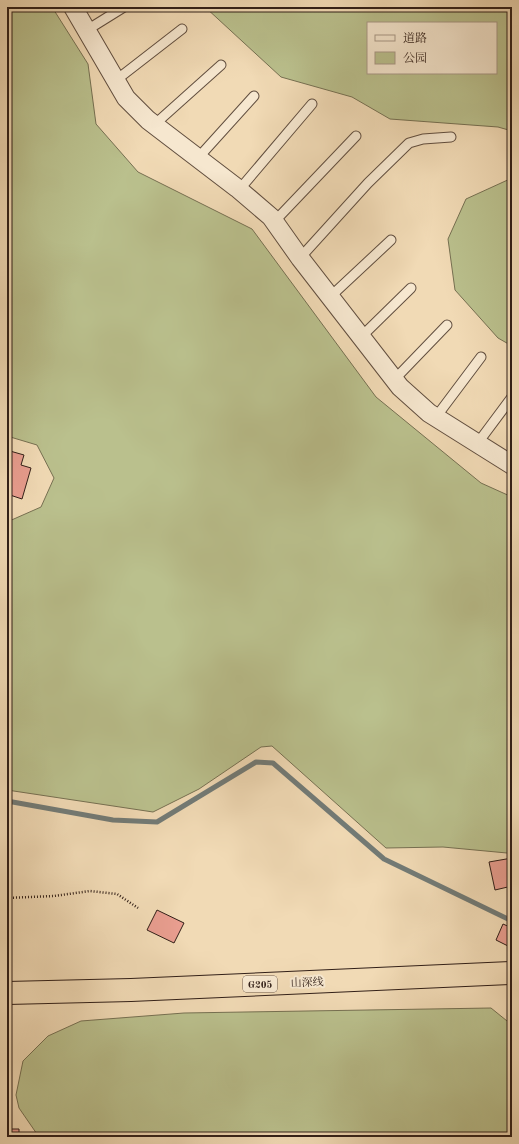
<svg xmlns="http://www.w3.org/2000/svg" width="519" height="1144" font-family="'Old Standard TT','Noto Serif SC',serif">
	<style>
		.green { fill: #bac08d; stroke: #767052; fill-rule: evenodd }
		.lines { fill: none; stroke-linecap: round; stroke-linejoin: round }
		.stream { stroke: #727b77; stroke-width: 5 }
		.building { fill: #e99e90; stroke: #311f18 }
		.lane-casing { stroke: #614e3f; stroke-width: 11 }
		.street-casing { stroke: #614e3f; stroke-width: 20 }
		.highway-casing { stroke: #311f18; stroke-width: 24 }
		.path { stroke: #311f18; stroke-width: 2.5; stroke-dasharray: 1 2; stroke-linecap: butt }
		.lane { stroke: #f6e7cf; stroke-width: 9 }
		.street { stroke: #f6e7cf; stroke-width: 18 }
		.highway { stroke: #f1dab5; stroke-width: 22 }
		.labels { text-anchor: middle; stroke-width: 4; stroke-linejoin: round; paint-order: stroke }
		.shield { fill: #f6e7cf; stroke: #6c5b4f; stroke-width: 1 }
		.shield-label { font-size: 10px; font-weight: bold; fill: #311f18 }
		.street-label { font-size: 11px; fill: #311f18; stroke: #f6e7cf }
	</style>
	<rect width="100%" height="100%" fill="#f1dab5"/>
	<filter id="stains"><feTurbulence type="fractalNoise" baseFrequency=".005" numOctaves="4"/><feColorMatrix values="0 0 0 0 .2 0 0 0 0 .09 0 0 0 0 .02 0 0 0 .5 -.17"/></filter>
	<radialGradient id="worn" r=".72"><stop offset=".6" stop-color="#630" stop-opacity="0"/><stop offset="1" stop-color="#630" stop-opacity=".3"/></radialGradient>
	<!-- green -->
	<path class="green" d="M7,7h45l36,57 8,60 42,48 114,57 124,168 105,86 31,14v358l-5,-2 -64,-6 -57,1 -114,-102 -11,1 -62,42 -46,23 -146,-22v-268l34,-15 13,-29 -17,-33 -30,-9z
		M205,7h307v124l-14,-4 -108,-8 -38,-22 -71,-20zM368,23h128v50h-128z
		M512,178v168l-14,-8 -43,-48 -7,-51 18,-40z
		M491,1008l21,17v112h-473l-20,-29 -3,-13 7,-34 25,-25 33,-15 103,-8z"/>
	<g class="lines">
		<!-- stream -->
		<path class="stream" d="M7,801l106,19 44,2 99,-60 17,1 111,96 128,62"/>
	</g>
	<!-- building -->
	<path class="building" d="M10,451l14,4 -3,10 10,3 -9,31 -15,-5v-31z
		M512,858v28l-17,4 -6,-28z
		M157,910l27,13 -10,20 -27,-13z
		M503,924l9,4v20l-16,-8z
		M7,1129h12v8h-12z"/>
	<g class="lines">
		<defs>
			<path id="lane" d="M87,30l37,-23
				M115,81l67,-52
				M154,125l67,-60
				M198,158l56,-62
				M239,190l73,-86
				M274,222l82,-86
				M300,258l68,-75 41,-40 14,-4 28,-2
				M330,297l61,-57
				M361,337l50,-49
				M394,380l53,-55
				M436,417l45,-60
				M477,444l35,-47"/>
			<path id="street" d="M73,7l53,91 22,22 89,68 34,29 29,41 100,129 29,26 83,52"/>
			<path id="highway" d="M7,993l124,-3 381,-17"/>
		</defs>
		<!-- lane casing -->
		<use href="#lane" class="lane-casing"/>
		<!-- street casing -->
		<use href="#street" class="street-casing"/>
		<!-- highway casing -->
		<use href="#highway" class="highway-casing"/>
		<!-- path -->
		<path class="path" d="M7,898l47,-2 36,-5 27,3 21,14"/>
		<!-- lane -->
		<use href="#lane" class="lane"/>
		<!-- street -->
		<use href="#street" class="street"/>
		<!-- highway -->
		<use href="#highway" class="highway"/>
	</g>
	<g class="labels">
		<!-- shield labels -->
		<rect class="shield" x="243" y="976" width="34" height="16" rx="3"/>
		<g class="shield-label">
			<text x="260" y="988">G205</text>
		</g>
		<!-- street labels -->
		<g class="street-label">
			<text transform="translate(307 982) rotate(-2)" y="4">山深线</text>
		</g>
	</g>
	<!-- margin -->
	<rect width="519" height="1144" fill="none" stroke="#f1dab5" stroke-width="24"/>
	<rect x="8" y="8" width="503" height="1128" fill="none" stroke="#311f18" stroke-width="2"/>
	<rect x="12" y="12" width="495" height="1120" fill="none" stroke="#311f18"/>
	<!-- legend -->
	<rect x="367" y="22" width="130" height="52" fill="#f6e7cf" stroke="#a79786"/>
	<rect x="375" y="35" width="20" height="6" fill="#f6e7cf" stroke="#a79786"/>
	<text x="403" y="42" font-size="12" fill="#311f18">道路</text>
	<rect x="375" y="52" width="20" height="12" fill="#bac08d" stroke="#a79786"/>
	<text x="403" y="62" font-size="12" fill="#311f18">公园</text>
	<rect width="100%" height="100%" filter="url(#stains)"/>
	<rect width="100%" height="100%" fill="url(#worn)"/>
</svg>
